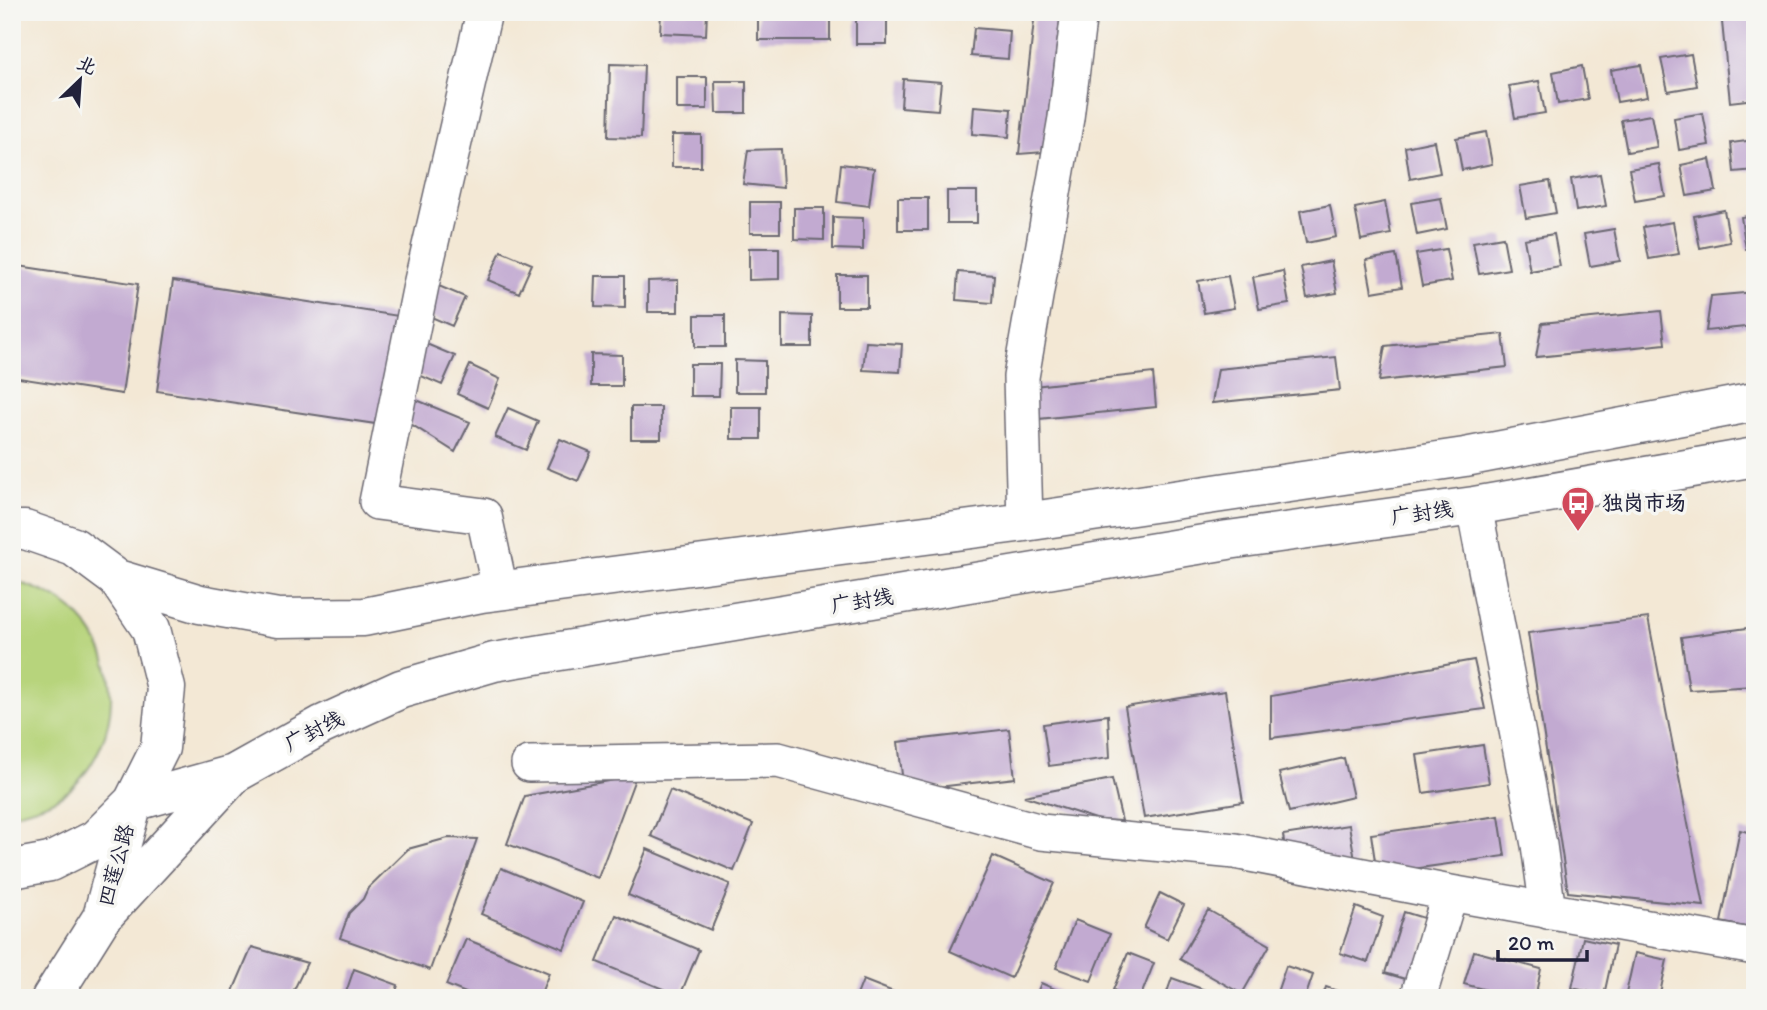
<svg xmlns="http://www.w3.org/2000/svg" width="1767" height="1010" font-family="Itim,'LXGW WenKai TC',sans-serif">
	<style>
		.green { fill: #b7d47b; stroke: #6c7b5b; stroke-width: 2 }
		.building { fill: #c2aad1 }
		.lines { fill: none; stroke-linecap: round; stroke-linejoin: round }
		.minor-casing { stroke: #6b6771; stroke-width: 38 }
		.primary-casing { stroke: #6b6771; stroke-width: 41 }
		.minor { stroke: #fff; stroke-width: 35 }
		.primary { stroke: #fff; stroke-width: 38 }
		.labels { text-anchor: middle; stroke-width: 7; stroke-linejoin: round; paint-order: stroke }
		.poi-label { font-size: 21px; font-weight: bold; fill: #22223b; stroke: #f6f6f2; text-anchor: start }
		.street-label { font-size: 21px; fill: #22223b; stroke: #f6f6f2 }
	</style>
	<rect width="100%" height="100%" fill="#f6f6f2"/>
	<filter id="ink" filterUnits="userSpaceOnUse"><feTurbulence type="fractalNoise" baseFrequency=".0143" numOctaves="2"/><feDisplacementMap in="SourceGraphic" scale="14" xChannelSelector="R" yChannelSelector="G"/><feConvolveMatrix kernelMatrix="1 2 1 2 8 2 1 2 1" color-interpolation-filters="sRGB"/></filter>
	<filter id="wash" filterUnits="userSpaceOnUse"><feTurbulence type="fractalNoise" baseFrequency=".00686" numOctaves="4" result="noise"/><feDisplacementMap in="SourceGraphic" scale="28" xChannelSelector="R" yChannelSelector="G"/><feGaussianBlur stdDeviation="1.57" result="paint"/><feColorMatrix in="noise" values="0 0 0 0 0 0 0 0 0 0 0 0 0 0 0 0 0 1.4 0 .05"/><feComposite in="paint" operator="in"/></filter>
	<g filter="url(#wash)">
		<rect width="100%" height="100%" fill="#f3e8d5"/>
		<!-- green -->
		<path class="green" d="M12,580c24,8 48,16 66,35 47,49 42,123 -3,170 -17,17 -41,23 -63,29z"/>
		<g id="blocks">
			<!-- building -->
			<path class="building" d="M661,12h46l-1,23 -46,-2z
				M758,12h72v28h-72z
				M856,12h31v32h-31z
				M1035,12h26l-17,140 -25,2z
				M1721,12h34v87l-25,3z
				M974,28l36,3 -2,28 -37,-3z
				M1691,54l6,32 -29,5 -7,-32z
				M610,64l34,1 -3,73 -33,-1z
				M1641,65l6,32 -30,5 -6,-32z
				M1582,66l6,33 -30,5 -5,-32z
				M677,77h30v32h-30z
				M903,79l38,3 -3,28 -37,-3z
				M715,81h31v32h-30z
				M1539,81l6,32 -30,5 -6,-32z
				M974,106l37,3 -2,28 -37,-3z
				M1703,113l6,32 -30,5 -5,-32z
				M1651,115l6,32 -30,5 -6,-32z
				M1486,132l6,32 -30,6 -6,-32z
				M672,135h29v32h-29z
				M1755,140v30l-21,2 -3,-29z
				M1434,141l6,32 -30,6 -5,-32z
				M781,149l2,39 -40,-4 5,-34z
				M1710,159l6,32 -29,5 -6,-31z
				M841,164l33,4 -5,38 -32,-4z
				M1659,164l6,32 -30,5 -6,-32z
				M1600,174l6,32 -30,5 -5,-32z
				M1550,181l6,32 -30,5 -6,-32z
				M947,191h30v32h-30z
				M898,198h30v32h-30z
				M1441,198l6,31 -30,6 -6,-32z
				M750,202h30v31h-30z
				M1385,202l6,32 -30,6 -6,-32z
				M1330,205l6,32 -30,6 -6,-32z
				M794,208h30v32l-30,-1z
				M1724,210l6,32 -30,6 -6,-32z
				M1755,215v33l-9,1 -5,-32z
				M833,217l30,1v32l-30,-1z
				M1673,222l6,32 -30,5 -6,-32z
				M1614,229l6,32 -30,5 -6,-32z
				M1554,234l6,32 -30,5 -6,-32z
				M1503,237l6,32 -30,5 -6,-32z
				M749,248h30v31l-30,1z
				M1446,249l6,32 -30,5 -6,-32z
				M501,251l31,13 -13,29 -31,-13z
				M1396,255l6,32 -30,5 -6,-32z
				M1331,261l6,32 -30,5 -6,-31z
				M12,265l126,19 -16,110 -110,-17z
				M1283,271l6,33 -30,5 -6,-32z
				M958,272l36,3 -2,28 -36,-3z
				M837,275h30v32h-30z
				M596,276h29v32l-30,-1z
				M1228,276l6,32 -30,5 -6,-32z
				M678,280v32h-30v-31z
				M173,281l232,36 -16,109 -232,-35z
				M434,284l31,13 -13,29 -30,-13z
				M1755,292v34l-49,5 5,-35z
				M1661,311l4,33 -129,13 6,-34z
				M695,315h30v32h-30z
				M782,315l30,1v31h-30z
				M1503,334l4,33 -128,14 6,-35z
				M866,342l36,2 -2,28 -37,-2z
				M424,343l31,13 -13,29 -30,-13z
				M591,354l31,1v31h-31z
				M1336,357l4,33 -128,13 6,-34z
				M735,360l30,1v31h-30z
				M690,364h30l-1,32h-29z
				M470,365l30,14 -12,29 -31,-14z
				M1153,373l3,34 -128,13 6,-34z
				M407,396l63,26 -15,30 -52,-33z
				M631,407h30v32h-30z
				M731,407h30v32h-30z
				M508,408l30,13 -12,29 -31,-13z
				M560,439l31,13 -13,29 -31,-13z
				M1648,618l56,288 -136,-14 -40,-259z
				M1755,627v59l-66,4 -8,-53z
				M1474,660l11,49 -214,29v-42z
				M1225,691l18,111 -99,16 -19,-111z
				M1108,715l2,43 -61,8 -6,-42z
				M1009,729l6,49 -111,13 -6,-49z
				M1483,745l6,38 -66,10 -6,-38z
				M1344,758l9,39 -64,15 -10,-39z
				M636,776l-38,102 -91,-34 18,-48z
				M1112,779l10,42 -23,-1 -75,-24z
				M670,790l83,34 -19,47 -83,-35z
				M1499,816l6,40 -128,18 -6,-40z
				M1349,825l7,41 -70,-12 -3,-19z
				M1740,830l15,4v95l-34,-7z
				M448,838l29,1 -47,131 -90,-32 9,-25 14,-14 5,-11 40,-39z
				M647,849l83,35 -19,46 -83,-35z
				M993,856l61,27 -43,95 -61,-27z
				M501,868l82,34 -19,47 -83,-35z
				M1160,893l24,12 -17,34 -23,-11z
				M1356,907l27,10 -15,45 -28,-9z
				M1208,910l62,35 -28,49 -62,-35z
				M1404,912l26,8 -18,61 -27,-8z
				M616,915l83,35 -19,46 -83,-34z
				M1075,920l35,14 -19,47 -35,-13z
				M1583,938l32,7 -11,50 -32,-7z
				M466,939l83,34 -10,25h-61l-32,-13z
				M252,947l55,16 -17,35h-60z
				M1474,951l67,18 -6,29h-19l-52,-14z
				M1128,953l26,10 -14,35h-9l-18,-8z
				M1635,953l32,7 -8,38h-34z
				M1286,966l27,9 -8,23h-30z
				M354,969l44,16 -4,13h-50z
				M1172,978l41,15 -1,5h-47z
				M863,980l46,18h-53z
				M1041,983l34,15h-40z
				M1326,987l28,10v1h-32z"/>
		</g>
	</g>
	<g filter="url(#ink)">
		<use href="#blocks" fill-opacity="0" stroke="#6b6771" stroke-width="2"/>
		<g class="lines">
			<defs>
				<path id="minor" d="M484,12l-63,273 -44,217 107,14 16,74
					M1474,506l65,339 9,66
					M1025,522l-4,-145 45,-259 13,-106
					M529,764l249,-4 263,72 194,19 215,42 305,54
					M1418,998l32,-105"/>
				<path id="primary" d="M12,530h13l49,17 43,32 83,25 78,14 86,-1 118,-24 543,-71 440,-65 290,-55
					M12,869l38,-7 46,-23 37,-37 101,-28 88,-49 79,-36 93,-27 734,-122 246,-34 281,-49
					M105,914l129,-140
					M51,998l51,-81 31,-115 27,-54 6,-60 -15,-59 -34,-50"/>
			</defs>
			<!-- minor casing -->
			<use href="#minor" class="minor-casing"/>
			<!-- primary casing -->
			<use href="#primary" class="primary-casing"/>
			<!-- minor -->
			<use href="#minor" class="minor"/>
			<!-- primary -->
			<use href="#primary" class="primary"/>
		</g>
	</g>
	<!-- icons -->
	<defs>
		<symbol id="bus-pin" viewBox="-11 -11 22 30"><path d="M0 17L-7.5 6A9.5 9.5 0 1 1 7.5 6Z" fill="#d1495b" stroke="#f6f6f2"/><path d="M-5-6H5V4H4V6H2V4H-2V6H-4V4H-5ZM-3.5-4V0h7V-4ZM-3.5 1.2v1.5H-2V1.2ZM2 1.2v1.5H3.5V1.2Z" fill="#fff"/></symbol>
	</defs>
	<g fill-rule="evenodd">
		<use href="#bus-pin" x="1559" y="484" width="38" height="52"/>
	</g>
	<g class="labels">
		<!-- poi labels -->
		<g class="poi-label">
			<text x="1602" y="510">独岗市场</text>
		</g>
		<!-- street labels -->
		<g class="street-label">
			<text transform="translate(1422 513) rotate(-8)" y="7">广封线</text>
			<text transform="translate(862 601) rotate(-9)" y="7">广封线</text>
			<text transform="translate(314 731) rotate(-27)" y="7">广封线</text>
			<text transform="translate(116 865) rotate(-75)" y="7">四莲公路</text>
		</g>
	</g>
	<!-- margin -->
	<rect width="1767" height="1010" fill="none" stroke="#f6f6f2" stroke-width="42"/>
	<!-- north arrow -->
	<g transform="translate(80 80) rotate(25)" stroke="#f6f6f2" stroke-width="5" paint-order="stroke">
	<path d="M0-5L12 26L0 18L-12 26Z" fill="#22223b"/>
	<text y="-10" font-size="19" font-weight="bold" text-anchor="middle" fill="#22223b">北</text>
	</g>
	<!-- scale -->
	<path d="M1498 950v10h89v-10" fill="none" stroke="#22223b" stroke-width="3.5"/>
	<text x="1508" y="950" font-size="21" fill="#22223b" stroke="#f6f6f2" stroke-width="5" paint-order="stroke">20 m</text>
</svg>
